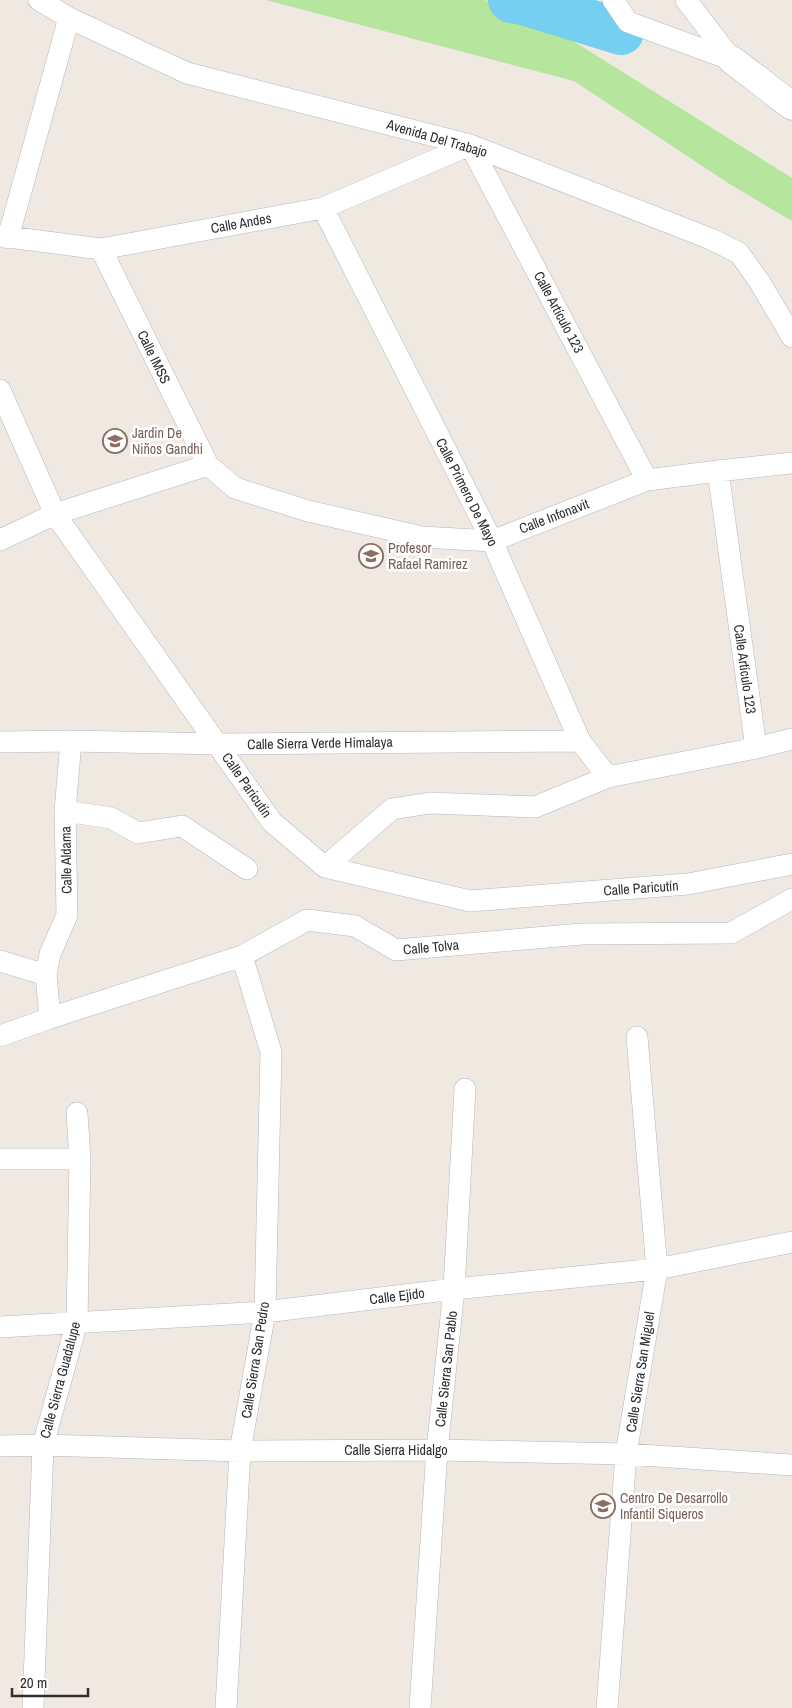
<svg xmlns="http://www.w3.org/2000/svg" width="792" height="1708" font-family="'Archivo Narrow',sans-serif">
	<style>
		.green { fill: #b6e59e }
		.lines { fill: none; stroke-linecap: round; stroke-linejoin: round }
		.river { stroke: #75cff0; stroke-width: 46 }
		.street-casing { stroke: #b4b7c1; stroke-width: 22 }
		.secondary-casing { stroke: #b4b7c1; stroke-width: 29 }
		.street { stroke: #fff; stroke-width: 21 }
		.secondary { stroke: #fff; stroke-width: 28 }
		.labels { text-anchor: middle; stroke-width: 5; stroke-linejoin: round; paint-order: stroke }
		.street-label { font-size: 14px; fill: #2e2e2e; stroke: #fff }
		.education-label { font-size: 14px; fill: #785e54; stroke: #fff; text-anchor: start }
	</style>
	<rect width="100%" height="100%" fill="#efe9e1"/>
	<!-- green -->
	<path class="green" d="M266,0h219l53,19 254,159v43l-64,-38 -154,-102z"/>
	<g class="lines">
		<!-- river -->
		<path class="river" d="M511,0l12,2 98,30"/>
		<defs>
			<path id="street" d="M39,0l30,18 118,55 283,72 241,94 28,14 20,28 33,56
				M613,0l15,22 104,38
				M686,0l46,60
				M323,208l169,333 88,200 28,36
				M0,236l101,13 222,-41 147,-63 177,335
				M8,238l61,-220
				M101,249l107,216 27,23 73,23 114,26 70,4 155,-61 71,-9 74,-8
				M0,390l55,124 217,308 53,45 145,34 218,-17 104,-20
				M718,471l38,277
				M0,540l55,-26 153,-49
				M0,742l71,-1 148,3 361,-3
				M65,811l46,7 27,15 44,-7 65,43
				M325,867l67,-58 38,-6 105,4 73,-30 148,-29 36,-9
				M0,961l46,14
				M50,1018l-4,-43 4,-21 17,-39 -2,-104 6,-70
				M0,1036l50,-18 192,-62 65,-36 48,6 41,24 186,-16 149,-1 61,-34
				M0,1159h80
				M0,1327l265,-15 189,-23 203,-20 135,-27
				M0,1446l43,-1 197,6 197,-1 189,4 166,11
				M33,1708l10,-263 34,-123 3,-163 -3,-46
				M226,1708l14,-257 25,-139 6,-260 -29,-96
				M420,1708l17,-258 17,-161 11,-200
				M607,1708l19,-254 31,-185 -20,-232"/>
			<path id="secondary" d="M732,60l60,46"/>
		</defs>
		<!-- street casing -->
		<use href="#street" class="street-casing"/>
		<!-- secondary casing -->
		<use href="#secondary" class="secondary-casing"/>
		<!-- street -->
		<use href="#street" class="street"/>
		<!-- secondary -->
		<use href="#secondary" class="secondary"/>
	</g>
	<!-- icons -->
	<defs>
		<symbol id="school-ring" viewBox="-11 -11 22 22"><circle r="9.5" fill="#fff" stroke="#8d6e63" stroke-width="1.5"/><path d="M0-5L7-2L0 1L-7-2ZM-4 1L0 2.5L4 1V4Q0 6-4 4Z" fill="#8d6e63"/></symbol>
	</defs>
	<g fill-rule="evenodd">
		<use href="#school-ring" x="101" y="427" width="28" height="28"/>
		<use href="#school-ring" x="357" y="542" width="28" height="28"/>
		<use href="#school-ring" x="589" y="1492" width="28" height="28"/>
	</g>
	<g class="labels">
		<!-- street labels -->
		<g class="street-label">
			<text transform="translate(437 138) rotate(16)" y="5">Avenida Del Trabajo</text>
			<text transform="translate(241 223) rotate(-10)" y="5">Calle Andes</text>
			<text transform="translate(559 312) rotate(62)" y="5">Calle Artículo 123</text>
			<text transform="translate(154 357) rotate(64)" y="5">Calle IMSS</text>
			<text transform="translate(467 492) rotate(63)" y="5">Calle Primero De Mayo</text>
			<text transform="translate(554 516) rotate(-21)" y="5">Calle Infonavit</text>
			<text transform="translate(745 669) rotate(82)" y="5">Calle Artículo 123</text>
			<text transform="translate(320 743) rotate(-1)" y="5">Calle Sierra Verde Himalaya</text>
			<text transform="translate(247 785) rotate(55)" y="5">Calle Paricutín</text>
			<text transform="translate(66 860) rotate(-91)" y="5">Calle Aldama</text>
			<text transform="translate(641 888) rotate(-4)" y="5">Calle Paricutín</text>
			<text transform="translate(431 947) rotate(-5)" y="5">Calle Tolva</text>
			<text transform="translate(397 1296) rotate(-7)" y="5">Calle Ejido</text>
			<text transform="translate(255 1360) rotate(-81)" y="5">Calle Sierra San Pedro</text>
			<text transform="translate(446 1369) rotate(-84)" y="5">Calle Sierra San Pablo</text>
			<text transform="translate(640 1372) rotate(-81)" y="5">Calle Sierra San Miguel</text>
			<text transform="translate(60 1380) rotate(-75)" y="5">Calle Sierra Guadalupe</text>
			<text x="396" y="1455">Calle Sierra Hidalgo</text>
		</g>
		<!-- education labels -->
		<g class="education-label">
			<text x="132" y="438">Jardin De<tspan x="132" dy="16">Niños Gandhi</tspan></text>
			<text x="388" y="553">Profesor<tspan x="388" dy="16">Rafael Ramirez</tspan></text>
			<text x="620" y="1503">Centro De Desarrollo<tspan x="620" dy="16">Infantil Siqueros</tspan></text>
		</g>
	</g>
	<!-- scale -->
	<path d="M12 1688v8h76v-8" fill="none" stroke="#2e2e2e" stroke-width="2.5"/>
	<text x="20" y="1688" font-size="15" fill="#2e2e2e" stroke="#ffffff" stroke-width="4" paint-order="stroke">20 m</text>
</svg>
